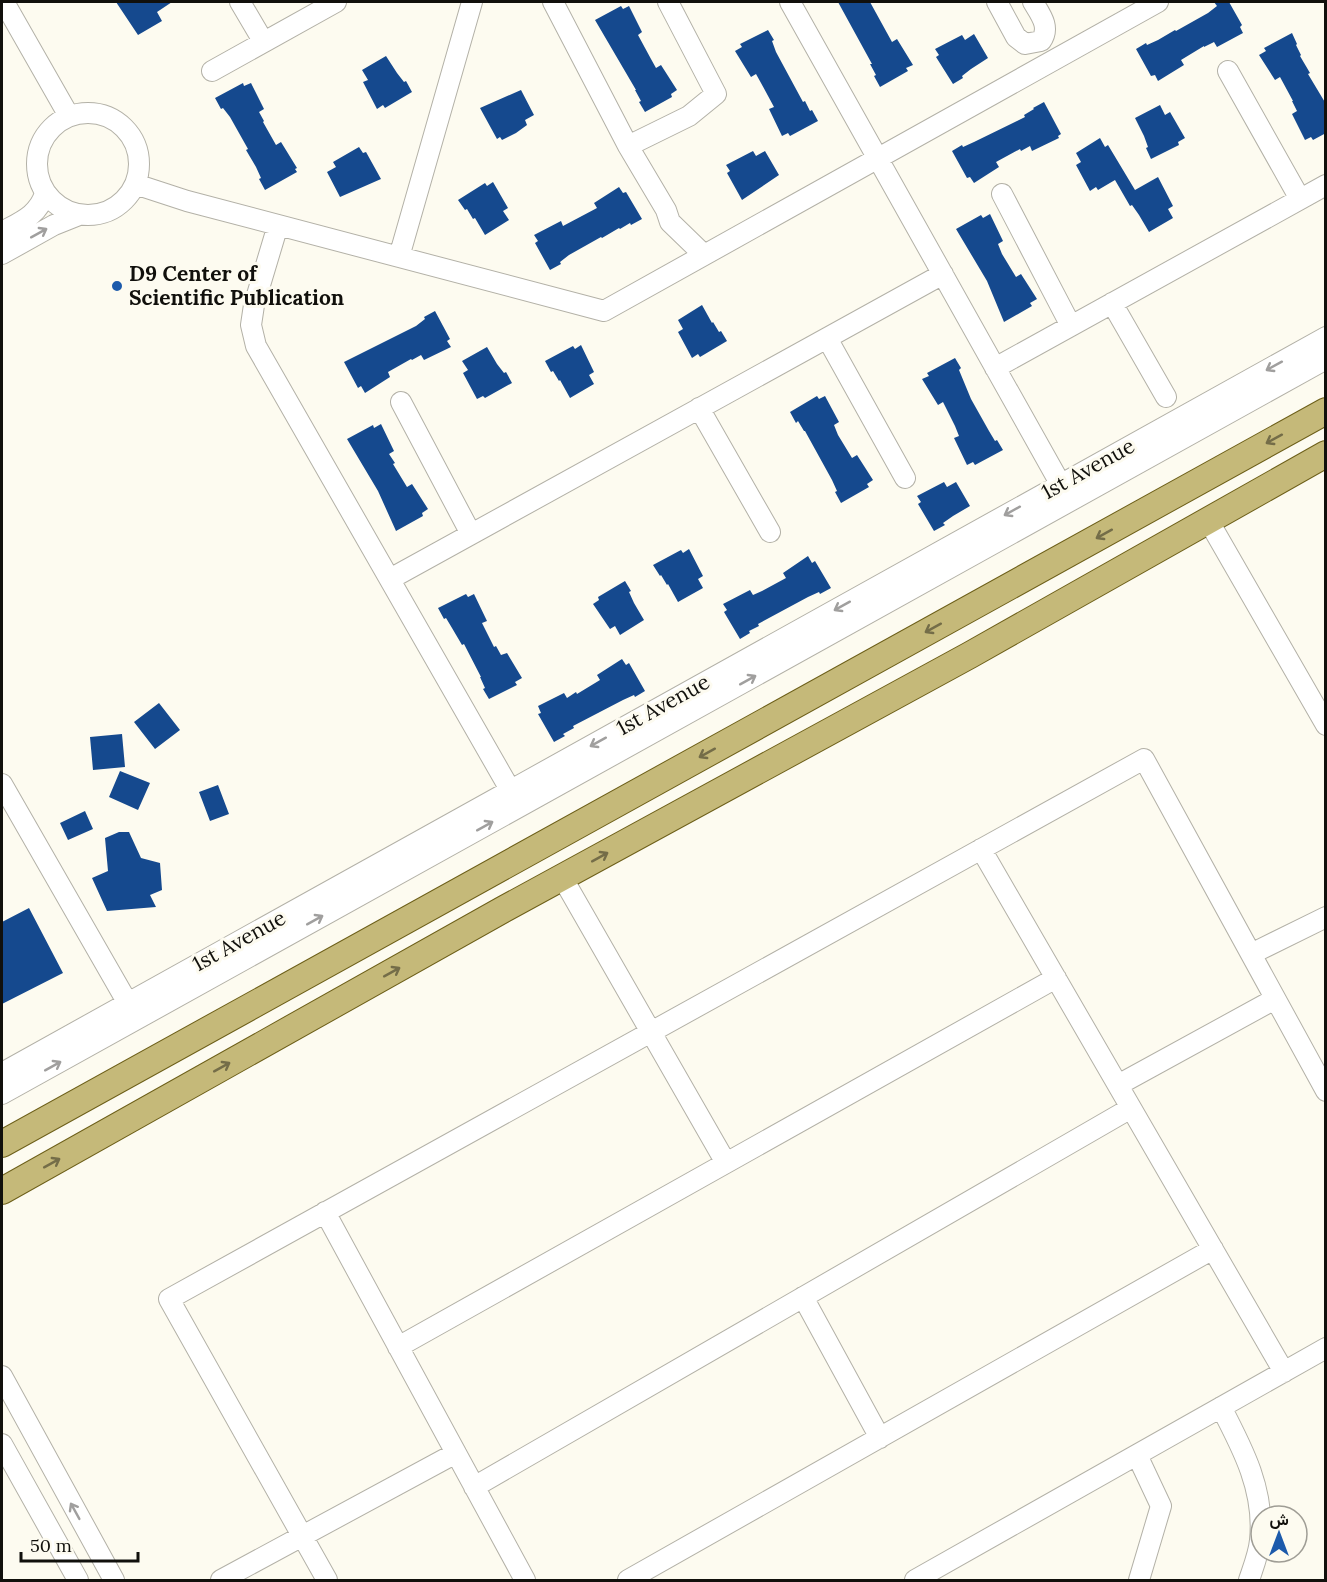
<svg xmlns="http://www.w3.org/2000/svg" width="1327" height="1582" font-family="Lora,Vazirmatn,serif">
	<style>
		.building { fill: #15498e }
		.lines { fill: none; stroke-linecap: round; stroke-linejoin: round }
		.minor-casing { stroke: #b3b1a7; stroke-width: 22 }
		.major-casing { stroke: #6d5f19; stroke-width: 28 }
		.minor { stroke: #fff; stroke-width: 20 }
		.major { stroke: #c5b979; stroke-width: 26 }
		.oneway { stroke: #a09f9e }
		.oneway2 { stroke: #746d48 }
		.poi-dot { fill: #1c5aab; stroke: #fdfbf0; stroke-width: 2 }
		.labels { text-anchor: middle; stroke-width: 6; stroke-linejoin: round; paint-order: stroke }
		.poi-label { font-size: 21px; font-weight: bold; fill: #11100c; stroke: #fdfbf0; text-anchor: start }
		.street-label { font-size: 21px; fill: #11100c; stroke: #fdfbf0 }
	</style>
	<rect width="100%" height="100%" fill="#fdfbf0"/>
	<!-- building -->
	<path class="building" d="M116,2h56l-15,10 5,9 -24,14z
		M838,2h32l22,40 5,-3 16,26 -7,3 2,3 -28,16 -6,-11 2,-1 -6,-11h2z
		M1214,2h15l13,23 -2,2 3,6 -26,14 -3,-5 -10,5v-1l-23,14 3,5 -26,16 -3,-6 -4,1 -15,-27 10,-6 1,2 11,-5 17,-10 1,1 32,-18 9,-7z
		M621,6l2,3 6,-3 13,26 -4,3 13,24 5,9 5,-3 16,25 -6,4 1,3 -27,15 -6,-10 2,-1 -6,-11h1l-41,-70z
		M768,30l6,10 -2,1 4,11 27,50 2,-1 5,10 2,-1 6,11 -28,15 -2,-3 -6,3 -13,-27 5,-2 -13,-24 -5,-9 -5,3 -16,-26 7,-4 -2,-3z
		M1292,33l5,11 -1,1 5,10 -1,1 10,17 -2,1 18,30v29l-13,7 -2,-3 -6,3 -13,-26 5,-3 -5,-10h1l-13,-24 -5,3 -16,-25 7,-4 -2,-3z
		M974,34l14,24 -17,11 -9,7 1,2 -10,6 -17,-27 3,-2 -4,-6 27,-14 3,5z
		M386,56l11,17 7,9 2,-1 6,11 -27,16 -2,-3 -6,4 -14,-27 5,-2 -6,-10z
		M243,83l1,3 7,-3 13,26 -5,3 5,9 -1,1 13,23 5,-3 16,26 -2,1 2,3 -32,18 -6,-11 2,-1 -5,-11 -10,-17 2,-1 -18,-32 -7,-9 -2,1 -6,-11z
		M521,90l13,25 -9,5 2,5 -11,8 -14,7 -2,-3 -3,2 -17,-31z
		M1044,102l17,32 -3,2 1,2 -27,13 -2,-5 -9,5 -1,-2 -24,13 3,5 -25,16 -4,-6 -3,1 -15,-27 10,-6 1,2 11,-5 51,-25 -1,-2 10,-6 -1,-1z
		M1160,105l5,10 5,-3 15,26 -7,4 1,3 -28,14 -5,-11 2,-1 -4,-11 -9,-18z
		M1100,138l5,9 3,-2 27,45 23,-13 15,29 -5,3 5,9 -24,14 -10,-17 -7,-10 -2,1 -15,-26 -17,10 -2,-3 -6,4 -14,-26 5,-3 -5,-9z
		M359,147l4,6 3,-1 15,27 -41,18 -13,-25 9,-5 -3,-5z
		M753,151l3,5 9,-5 14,24 -37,25 -15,-27 3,-2 -4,-6z
		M493,182l15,26 -5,3 6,9 -24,15 -10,-17 -2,1 -6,-10 -2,1 -7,-10 27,-17 2,3z
		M619,187l4,6 3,-1 16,27 -11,6 -1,-2 -10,6 -1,-1 -17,10 -1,-1 -32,18 -9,7 1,2 -11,6 -15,-27 3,-2 -4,-6 27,-14 2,5 34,-18 -3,-5z
		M990,214l13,27 -5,3 4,10 14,23 5,-3 16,25 -7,4 2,3 -28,16 -17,-41 -31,-52 25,-14 2,3z
		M702,305l10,18 1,-1 6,10 2,-1 6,10 -27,16 -2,-3 -6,4 -14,-26 5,-3 -5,-9z
		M435,311l15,28 -3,2 4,6 -27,13 -3,-5 -9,5 -1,-1 -23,13 2,5 -25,16 -4,-7 -3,2 -14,-26 72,-36 9,-7 -1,-2z
		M581,345l13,27 -5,3 5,9 -24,14 -10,-18 -1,1 -6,-10 -2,1 -6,-11 28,-15 2,3z
		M487,347l10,17 7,9 2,-1 6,11 -27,15 -2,-2 -6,3 -14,-26 5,-3 -6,-9z
		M955,358l6,10 -2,2 12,29 18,32 6,10 2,-1 6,10 -28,15 -2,-3 -6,3 -13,-27 5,-2 -4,-10 -12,-24 -5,3 -16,-26 7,-3 -2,-3z
		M817,396l2,3 6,-3 14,26 -5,3 4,10 14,23 5,-3 16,25 -6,4 2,3 -28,16 -6,-11 2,-1 -5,-11 -27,-49h-1l-6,-10 -2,2 -6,-11z
		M381,424l13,27 -5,3 6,9 -2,1 14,23 5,-3 16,25 -6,4 1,3 -27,15 -18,-40 -31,-52 26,-14 1,3z
		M944,482l3,5 9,-5 14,24 -17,10 -10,7 2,2 -11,6 -16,-27 3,-2 -4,-6z
		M689,549l14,27 -5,3 5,9 -25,14 -10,-18 -1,1 -6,-10 -1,1 -7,-11 28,-15 2,3z
		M808,556l4,7 3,-2 16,27 -11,6 -1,-2 -11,5 -50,27 1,2 -10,5 1,2 -10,6 -16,-27 3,-2 -4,-6 27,-14 3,5 9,-4 24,-13 -3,-5z
		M625,581l6,10 -2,1 5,11 10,17 -24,15 -5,-9 -5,3 -17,-25 6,-4 -1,-3z
		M466,594l2,3 6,-3 13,27 -5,2 12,24 2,-1 5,9 6,-2 15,25 -7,4 2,3 -28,14 -6,-10 2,-1 -5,-11h1l-17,-33 -2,1 -10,-17 -6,-10 -2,1 -6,-11z
		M622,659l4,6 3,-2 16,28 -10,6 -1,-2 -11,5 -50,26 1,2 -11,6 2,2 -11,6 -16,-28 3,-1 -3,-7 26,-13 3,5 9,-6 1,2 23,-14 -3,-5z
		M159,703l21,27 -25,19 -21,-27z
		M122,734l3,33 -32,3 -3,-33z
		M120,771l30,12 -12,27 -29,-13z
		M218,785l11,29 -19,7 -11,-29z
		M85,811l8,18 -25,11 -8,-17z
		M119,832h10l12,26 19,5 2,27 -12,5 6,12 -49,4 -15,-33 16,-7 -3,-33z
		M29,908l34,65 -61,31v-82z"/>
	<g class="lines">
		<defs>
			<path id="minor" d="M4,2l65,114
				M240,2l23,39
				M553,2l75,144 38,64 4,12 34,33
				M790,2l271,483
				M997,2l19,35 9,7 16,-3c10,-14 -1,-27 -8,-39
				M212,71l124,-69
				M1228,71l72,128
				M37 164a51 51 0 1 1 102 0a51 51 0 1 1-102 0Z
				M628,146l61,-30 27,-22 -48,-92
				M135,184l52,17 417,110 554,-309
				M1002,194l69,132
				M278,225l-24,80 -3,20 5,21 260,454
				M2,232c18,-10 37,-17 43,-39
				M2,254l52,-29 25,-10
				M399,257l73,-255
				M1112,303l54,94
				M827,338l78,140
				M995,368l331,-183
				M401,402l70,132
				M699,408l71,124
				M1208,520l118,205
				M390,579l553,-305
				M2,784l132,230
				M981,849l303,523
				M562,877l164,286
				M1251,954l75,-37
				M2,1073l1324,-736
				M1118,1085l157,-86
				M2,1094l1324,-735
				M325,1212l200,368
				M803,1297l77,141
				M398,1347l658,-369
				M2,1376l112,204
				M1221,1407c22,42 44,84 39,133 -1,13 -7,28 -11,40
				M2,1444l76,136
				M1137,1455l24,51 -22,74
				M474,1487l657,-379
				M221,1580l235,-127
				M327,1580l-158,-281 975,-540 182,332
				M628,1580l585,-331
				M915,1580l411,-232"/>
			<path id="major" d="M2,1144l1324,-733
				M2,1191l502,-282 466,-254 356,-201"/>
		</defs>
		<!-- minor casing -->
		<use href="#minor" class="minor-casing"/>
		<!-- major casing -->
		<use href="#major" class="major-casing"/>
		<!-- minor -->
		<use href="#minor" class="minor"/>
		<!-- major -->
		<use href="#major" class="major"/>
	</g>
	<!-- one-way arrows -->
	<defs><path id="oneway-shaft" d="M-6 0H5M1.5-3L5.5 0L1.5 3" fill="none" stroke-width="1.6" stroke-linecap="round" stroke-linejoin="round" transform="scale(1.5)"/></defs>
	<g class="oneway">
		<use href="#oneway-shaft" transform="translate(39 233) rotate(-29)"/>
		<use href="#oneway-shaft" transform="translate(1274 366) rotate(151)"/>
		<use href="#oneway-shaft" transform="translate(1012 511) rotate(151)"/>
		<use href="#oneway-shaft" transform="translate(842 606) rotate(151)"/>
		<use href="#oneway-shaft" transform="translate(748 680) rotate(-29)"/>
		<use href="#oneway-shaft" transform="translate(598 742) rotate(151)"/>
		<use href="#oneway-shaft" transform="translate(485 826) rotate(-29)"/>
		<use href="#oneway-shaft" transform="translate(315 920) rotate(-29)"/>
		<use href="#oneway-shaft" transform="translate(53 1066) rotate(-29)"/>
		<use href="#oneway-shaft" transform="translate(75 1511) rotate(-119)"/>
	</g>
	<g class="oneway2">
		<use href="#oneway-shaft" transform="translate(1274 439) rotate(151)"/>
		<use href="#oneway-shaft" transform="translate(1104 534) rotate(151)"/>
		<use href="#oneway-shaft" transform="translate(933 628) rotate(151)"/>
		<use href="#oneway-shaft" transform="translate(707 753) rotate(151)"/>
		<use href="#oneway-shaft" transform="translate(600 857) rotate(-29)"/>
		<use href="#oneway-shaft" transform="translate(392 972) rotate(-29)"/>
		<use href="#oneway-shaft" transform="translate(222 1067) rotate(-29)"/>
		<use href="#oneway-shaft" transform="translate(52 1163) rotate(-29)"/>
	</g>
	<!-- markers -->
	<circle class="poi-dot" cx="117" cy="286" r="6"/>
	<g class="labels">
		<!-- poi labels -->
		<g class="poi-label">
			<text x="129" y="281">D9 Center of<tspan x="129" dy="24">Scientific Publication</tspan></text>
		</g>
		<!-- street labels -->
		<g class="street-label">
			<text transform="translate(1088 469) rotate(-29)" y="7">1st Avenue</text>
			<text transform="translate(663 705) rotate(-29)" y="7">1st Avenue</text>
			<text transform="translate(239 941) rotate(-29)" y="7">1st Avenue</text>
		</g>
	</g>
	<!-- border -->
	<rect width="1327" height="1582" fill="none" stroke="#11100c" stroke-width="6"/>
	<!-- north arrow -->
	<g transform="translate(1279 1534)"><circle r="28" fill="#fdfbf0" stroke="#9f9d95" stroke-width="1.5"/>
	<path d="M0-4.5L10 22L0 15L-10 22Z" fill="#1c5aab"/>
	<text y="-9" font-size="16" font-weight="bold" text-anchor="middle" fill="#11100c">ش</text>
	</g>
	<!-- scale -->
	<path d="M21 1552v9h117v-9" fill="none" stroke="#11100c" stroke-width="3"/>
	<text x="30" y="1552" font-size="18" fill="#11100c" stroke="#fdfbf0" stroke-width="4.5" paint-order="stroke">50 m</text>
</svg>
